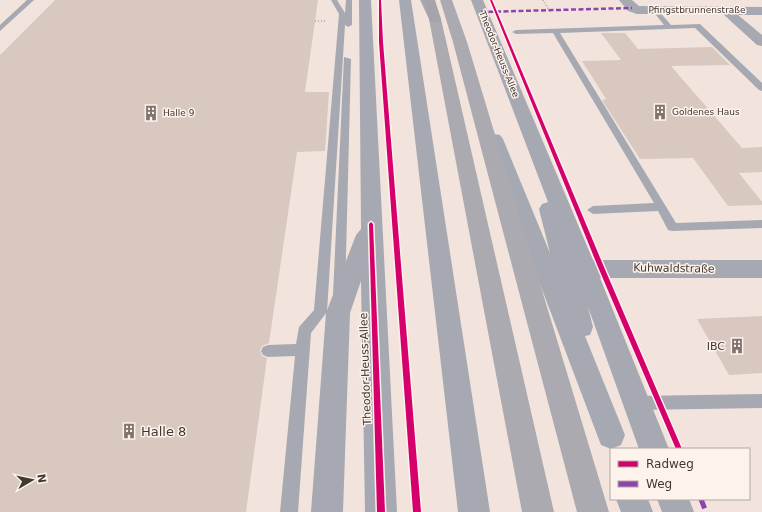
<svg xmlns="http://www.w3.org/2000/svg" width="762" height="512" font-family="'DejaVu Sans',sans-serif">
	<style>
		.building { fill: #d8c8bf }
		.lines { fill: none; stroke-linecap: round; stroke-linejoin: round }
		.path { stroke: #a6a5a9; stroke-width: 1.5; stroke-dasharray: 1 2; stroke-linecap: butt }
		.lane { fill: #a6a9b2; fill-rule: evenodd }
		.street { fill: #a6a9b2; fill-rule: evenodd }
		.primary { fill: #abaab1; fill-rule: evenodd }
		.highway { fill: #a5a4ac; fill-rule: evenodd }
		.quiet-far1 { stroke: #8e44ad; stroke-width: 2.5; stroke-dasharray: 5 2.5; stroke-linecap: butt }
		.quiet { stroke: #8e44ad; stroke-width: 5; stroke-dasharray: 10 5; stroke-linecap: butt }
		.cycleway-casing { stroke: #fdf2ec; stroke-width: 3 }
		.cycleway { fill: #d6006c; fill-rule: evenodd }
		.labels { text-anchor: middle; stroke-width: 3; stroke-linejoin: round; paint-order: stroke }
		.far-street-label { font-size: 9px; fill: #423832; stroke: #fdf2ec }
		.far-poi-label { font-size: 9px; fill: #423832; stroke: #fdf2ec; text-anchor: start }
		.street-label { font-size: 11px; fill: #423832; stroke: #fdf2ec }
		.poi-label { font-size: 11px; fill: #423832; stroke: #fdf2ec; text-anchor: end }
		.near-poi-label { font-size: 13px; fill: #423832; stroke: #fdf2ec; text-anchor: start }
	</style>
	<rect width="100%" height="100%" fill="#f2e4dc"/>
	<!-- building -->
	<path class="building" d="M55,0h263l-13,92h24l-4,59 -28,1 -28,191 -7,3 -2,4 2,6 5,2 -21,154h-246v-457z
		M601,33h24l13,16 74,-2 18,18 -59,1 71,82 20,-1v25l-23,1 23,29v3l-34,1 -35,-48 -53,1 -38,-59 4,-1 -24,-38 39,-1z
		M762,316v57l-33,2 -32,-56z"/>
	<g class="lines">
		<!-- path -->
		<path class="path" d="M543,0l6,10
			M315,21h11"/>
		<!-- lane -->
		<path class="lane" d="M27,0h7l-34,31v-6z
			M331,0h6l8,13 1,-13h6v25l-4,2 -3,-2 -18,287 -16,21 -13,179h-18l15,-156 -27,1 -5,-2 -2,-4 2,-4 5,-2 28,-1 3,-17 15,-17 25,-296z
			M653,9h4l14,16 29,-1 62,59v8l-3,-1 -64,-62 -135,5 116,190 86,-3v8l-90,3 -4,-1 -10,-19 -65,3 -6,-4 6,-4 61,-3 -101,-170 -37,1 -4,-2 4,-2 148,-5 -12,-15z
			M344,57l7,2 -6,236 -1,4 -5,1 -5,-1 -1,-4z
			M762,394v14l-125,2 -5,-2 -3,-5 3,-5 5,-2z"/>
		<!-- street -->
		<path class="street" d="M359,0h12l26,512h-32l-4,-231 -11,32 -7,199h-32l15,-199 30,-78 5,-6z
			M399,0h12l79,512h-32z
			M471,0h12l110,260h169v18h-162l69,171h-30l-51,-142 5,20 -3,8 -5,1 40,99 -4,10 -10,4 -10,-4 -116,-306 3,-4 6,-1 6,1 3,4 47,114 -11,-44 3,-5 6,-2z
			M619,0h13l7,6 123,1v8h-24l24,20v11l-5,-1 -34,-31h-86l-9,-3z
			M616,499h32l5,13h-32z
			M657,499h32l5,13h-32z"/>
		<!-- primary -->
		<path class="primary" d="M420,0h12l9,19 113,493h-32l-93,-493z
			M440,0h12l15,42 142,470h-32l-124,-470z"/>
		<!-- highway -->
		<path class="highway" d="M423,0h12l6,19 -1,3h-10z"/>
		<!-- quiet-far1 -->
		<path class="quiet-far1" d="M481,12l151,-4"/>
		<!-- quiet -->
		<path class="quiet" d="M701,499l5,13"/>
		<defs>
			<path id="cycleway" d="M379,0h2l2,42 38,470h-8l-34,-470z
				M490,0h2l112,267 78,182h-6l-78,-182z
				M371,222l2,2 12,288h-8l-8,-288z"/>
		</defs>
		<!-- cycleway casing -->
		<use href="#cycleway" class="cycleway-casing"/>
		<!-- cycleway -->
		<use href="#cycleway" class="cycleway"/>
	</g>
	<!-- icons -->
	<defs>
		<symbol id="building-bare" viewBox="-9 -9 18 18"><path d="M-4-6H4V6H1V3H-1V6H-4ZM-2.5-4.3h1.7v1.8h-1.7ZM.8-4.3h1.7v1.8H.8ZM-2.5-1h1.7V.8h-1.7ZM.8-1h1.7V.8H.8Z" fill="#80746e" stroke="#fdf2ec" stroke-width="2.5" paint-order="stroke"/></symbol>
	</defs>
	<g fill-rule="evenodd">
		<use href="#building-bare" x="649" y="101" width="22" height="22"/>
		<use href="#building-bare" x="140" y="102" width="22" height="22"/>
		<use href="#building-bare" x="726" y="335" width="22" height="22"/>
		<use href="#building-bare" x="118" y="420" width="22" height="22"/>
	</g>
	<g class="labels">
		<!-- far-street labels -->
		<g class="far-street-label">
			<text x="697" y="13">Pfingstbrunnenstraße</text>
			<text transform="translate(499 54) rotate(68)" y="3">Theodor-Heuss-Allee</text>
		</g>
		<!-- far-poi labels -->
		<g class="far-poi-label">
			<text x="672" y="115">Goldenes Haus</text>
			<text x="163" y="116">Halle 9</text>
		</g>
		<!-- street labels -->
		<g class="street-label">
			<text transform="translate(674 268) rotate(1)" y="4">Kuhwaldstraße</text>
			<text transform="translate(365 369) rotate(-92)" y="4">Theodor-Heuss-Allee</text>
		</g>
		<!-- poi labels -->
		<g class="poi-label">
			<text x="725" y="350">IBC</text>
		</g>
		<!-- near-poi labels -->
		<g class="near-poi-label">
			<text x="141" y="436">Halle 8</text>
		</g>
	</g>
	<!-- legend -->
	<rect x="610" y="448" width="140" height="52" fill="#fdf2ec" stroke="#b2a8a2"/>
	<rect x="618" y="461" width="20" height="6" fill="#d6006c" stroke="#b2a8a2"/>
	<text x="646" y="468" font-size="12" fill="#423832">Radweg</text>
	<rect x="618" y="481" width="20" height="6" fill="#8e44ad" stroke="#b2a8a2"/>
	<text x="646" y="488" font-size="12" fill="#423832">Weg</text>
	<!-- north arrow -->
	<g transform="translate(32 480) rotate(81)" stroke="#fdf2ec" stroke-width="3" paint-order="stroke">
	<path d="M0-3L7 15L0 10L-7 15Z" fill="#423832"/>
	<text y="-6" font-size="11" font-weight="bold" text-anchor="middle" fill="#423832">N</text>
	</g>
</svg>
